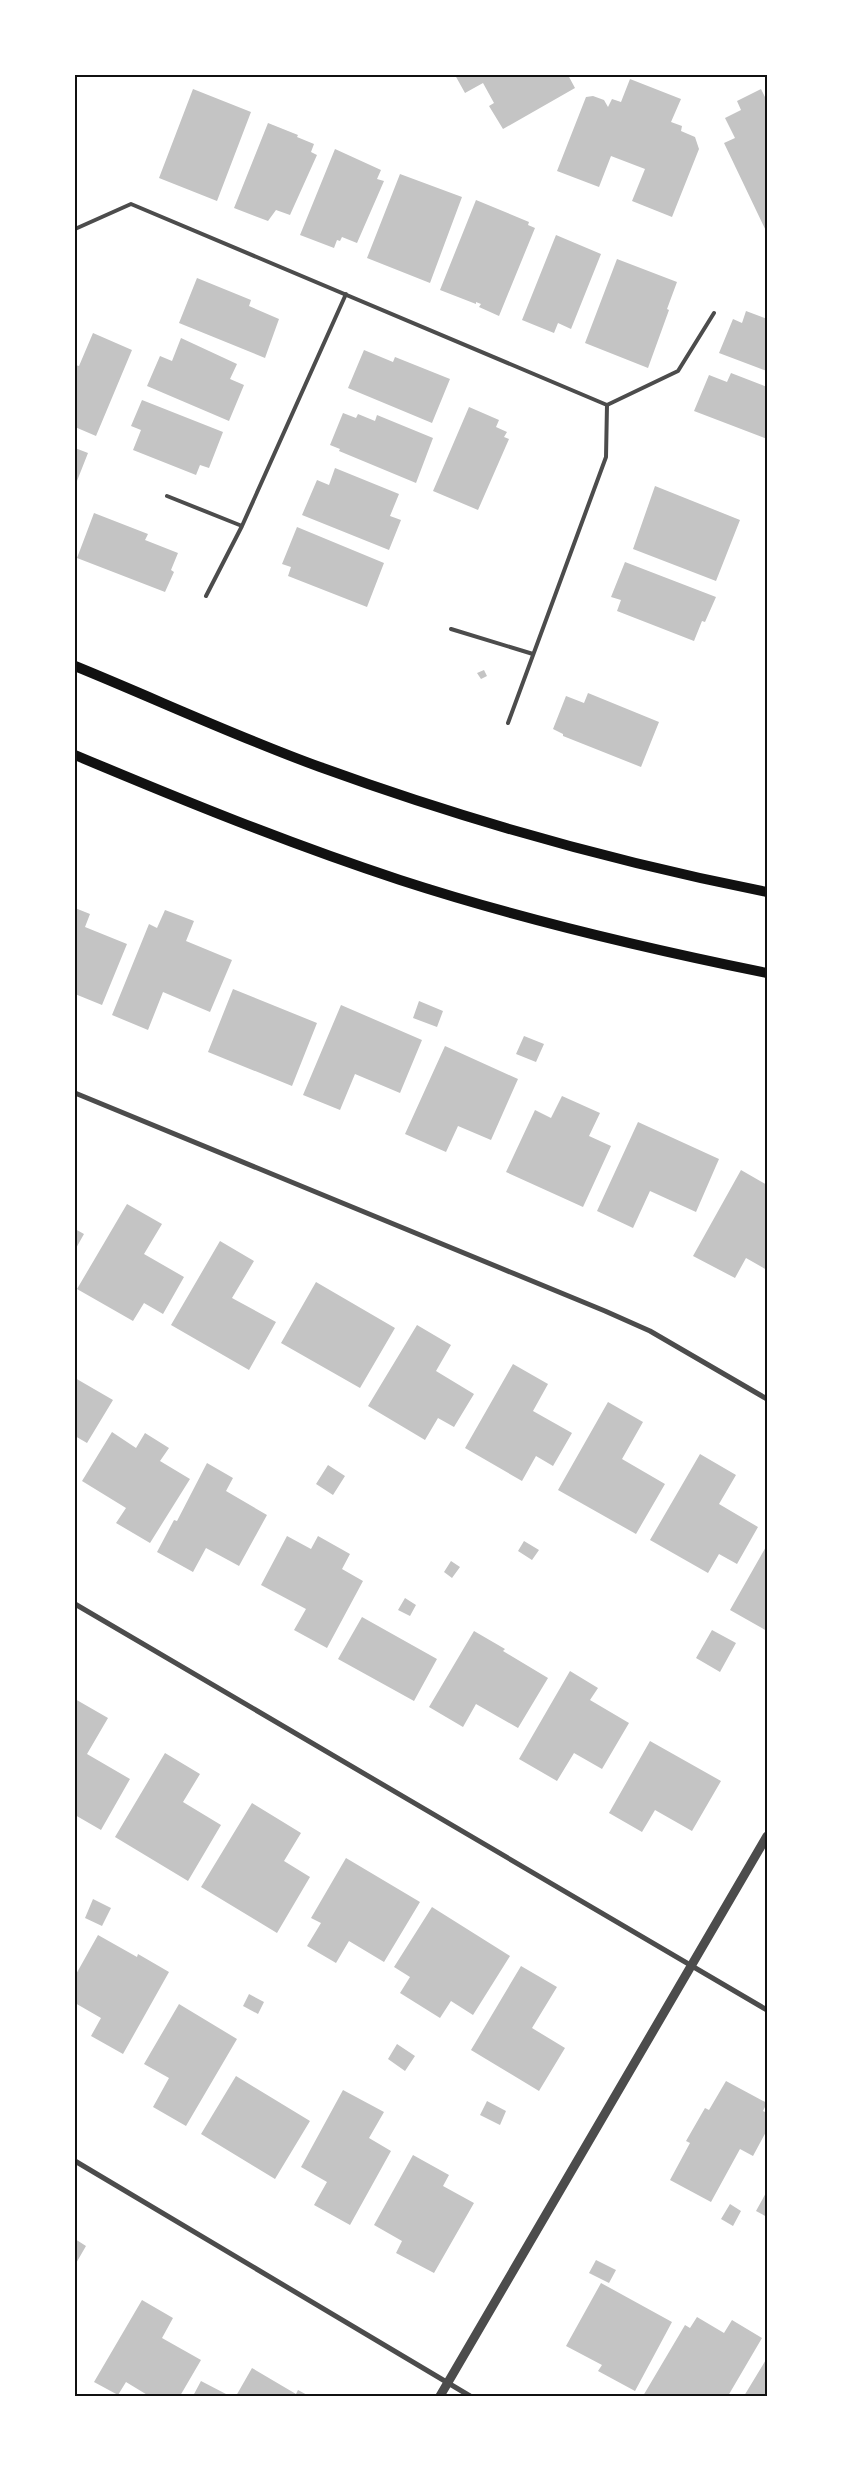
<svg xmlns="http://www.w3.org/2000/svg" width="842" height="2471" font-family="Poppins,sans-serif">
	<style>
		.building { fill: #c4c4c4 }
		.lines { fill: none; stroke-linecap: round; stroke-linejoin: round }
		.service { stroke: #4c4c4c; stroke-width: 4 }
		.minor { stroke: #4c4c4c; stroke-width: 5 }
		.tertiary { stroke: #4c4c4c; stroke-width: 9 }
		.secondary { stroke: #111; stroke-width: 10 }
		.neatline { fill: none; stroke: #111; stroke-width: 2 }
	</style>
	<rect width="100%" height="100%" fill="#fff"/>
	<!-- building -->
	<path class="building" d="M455,75h113l7,13 -72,41 -14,-23 5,-3 -11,-20 -18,10z
		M630,79l51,20 -10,23 11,4 -1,5 14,6 4,12 -27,68 -40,-16 13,-32 -34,-13 -12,31 -42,-16 29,-74 7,-1 11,4 4,7 4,-8 9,3z
		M193,89l58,23 -34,89 -58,-23z
		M761,89l6,12v132l-43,-90 11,-5 -10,-20 16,-8 -4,-9z
		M268,123l30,12 -1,2 17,7 -3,8 6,3 -27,60 -14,-5 -8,11 -34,-13z
		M335,149l46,21 -4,9 7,2 -27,62 -15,-6 -2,4 -3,-1 -3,8 -34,-13z
		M400,174l62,23 -32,86 -63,-25z
		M476,200l53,22 -1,3 7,3 -36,88 -20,-9 2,-3 -5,-2v2l-36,-14z
		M556,235l45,19 -30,75 -13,-6 -4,10 -32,-13z
		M617,259l60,23 -10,27 2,1 -21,58 -63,-25z
		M197,278l54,22 -2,6 30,13 -14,39 -86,-35z
		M746,311l21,8v52l-48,-18 14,-34 9,4z
		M93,333l39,17 -36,86 -21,-9v-62l4,1z
		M181,338l56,26 -7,15 14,6 -15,36 -82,-35 13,-30 12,5z
		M364,350l29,12 2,-5 55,22 -18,44 -84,-35z
		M731,373l36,14v52l-73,-28 15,-36 18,7z
		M142,400l81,32 -14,36 -9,-3 -4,10 -63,-25 8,-20 -10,-4z
		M469,407l30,13 -3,7 11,5 -3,5 5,2 -31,71 -45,-19z
		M343,413l13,5 2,-4 17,7 2,-6 56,23 -17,45 -77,-32 1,-2 -10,-4z
		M75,448l13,5 -13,33z
		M335,468l64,26 -9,22 11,4 -12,30 -87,-35 15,-35 12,5z
		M655,486l85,34 -24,61 -83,-32z
		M94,513l54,21 -3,6 33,13 -7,17 3,2 -9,20 -88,-34z
		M297,527l87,36 -17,44 -79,-31 3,-9 -9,-3z
		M625,562l91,35 -11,25 -3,-1 -8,20 -77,-30 4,-11 -10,-3z
		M484,670l3,6 -6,3 -4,-6z
		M588,693l71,29 -18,45 -78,-31v-2l-10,-5 13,-33 18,7z
		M75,908l15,6 -5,13 42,17 -25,61 -27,-11z
		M165,910l29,11 -8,20 46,19 -22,52 -47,-20 -15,38 -36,-15 37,-91 8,4z
		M233,989l84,34 -25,63 -84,-34z
		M419,1001l24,10 -6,16 -24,-9z
		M341,1005l81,35 -22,53 -45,-19 -15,36 -37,-15z
		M524,1036l20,8 -8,18 -20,-8z
		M445,1046l73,33 -27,61 -33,-14 -12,26 -41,-18z
		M562,1096l38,17 -11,23 22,10 -28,61 -77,-35 29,-62 16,8z
		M638,1122l81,37 -23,53 -46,-21 -17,37 -36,-17z
		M741,1170l26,15v85l-21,-12 -11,20 -42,-22z
		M127,1204l35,20 -18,30 40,23 -21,37 -19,-11 -11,18 -56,-32z
		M75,1229l9,5 -9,16z
		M220,1241l34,20 -22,37 44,24 -27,48 -78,-45z
		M316,1282l79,46 -35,60 -79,-45z
		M417,1325l34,20 -15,26 38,23 -20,33 -16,-9 -13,22 -57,-34z
		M513,1364l35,20 -15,27 39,22 -19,33 -17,-10 -14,25 -57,-33z
		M75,1378l38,22 -26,43 -12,-7z
		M608,1402l35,20 -21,37 43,25 -29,50 -78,-44z
		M112,1432l24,16 9,-15 24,15 -9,13 30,18 -40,64 -34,-20 10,-15 -44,-27z
		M700,1454l36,21 -17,29 39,23 -21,37 -18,-10 -11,19 -58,-33z
		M207,1463l26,15 -7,13 41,24 -28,51 -33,-18 -13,24 -36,-20 17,-32 3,1z
		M328,1465l17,11 -12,19 -17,-11z
		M287,1536l24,13 7,-13 32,18 -8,15 21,12 -36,67 -33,-18 12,-21 -45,-24z
		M524,1541l15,9 -7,10 -14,-9z
		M767,1545v86l-37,-21z
		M451,1561l9,6 -8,11 -8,-6z
		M405,1598l11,7 -6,11 -12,-6z
		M362,1617l75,42 -23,42 -76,-42z
		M712,1630l24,13 -16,29 -24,-14z
		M474,1631l31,18 -2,2 45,27 -30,50 -42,-24 -13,23 -34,-20z
		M570,1671l28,17 -8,12 39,23 -27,46 -28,-16 -17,28 -38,-22z
		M75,1699l33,19 -21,36 43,25 -29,51 -26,-15z
		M650,1741l71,40 -29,50 -37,-21 -13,22 -33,-19z
		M165,1753l35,21 -17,28 38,23 -33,56 -73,-44z
		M252,1803l49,30 -17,28 26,16 -33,56 -76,-46z
		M346,1858l74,44 -36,60 -35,-21 -13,22 -29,-17 14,-23 -10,-5z
		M93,1899l18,9 -9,18 -17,-8z
		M432,1907l78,49 -37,59 -22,-14 -11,17 -40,-25 10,-16 -16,-10z
		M98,1935l39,22 1,-3 31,18 -46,82 -32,-18 10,-18 -26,-15v-27z
		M521,1966l36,21 -25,41 33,20 -26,43 -68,-41z
		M249,1994l15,8 -6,12 -15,-8z
		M179,2004l58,35 -51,87 -33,-19 16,-29 -25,-14z
		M397,2044l18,12 -10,15 -17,-12z
		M236,2076l74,45 -35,58 -74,-45z
		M726,2081l41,22 -4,8 4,2v17l-14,26 -13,-7 -29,53 -41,-22 20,-37 -4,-2 19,-33 4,2z
		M343,2090l41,22 -15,26 22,13 -41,74 -36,-20 13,-23 -26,-15z
		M487,2101l19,10 -6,14 -20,-10z
		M413,2155l36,20 -6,11 31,17 -40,70 -38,-20 6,-12 -28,-16z
		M767,2191v26l-11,-6z
		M730,2204l11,7 -8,15 -12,-7z
		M75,2239l11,7 -11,19z
		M596,2260l20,10 -7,13 -20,-10z
		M601,2283l71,39 -37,69 -37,-20 4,-6 -36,-19z
		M142,2300l31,18 -11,20 39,22 -21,36h-31l-23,-14 -8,13 -24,-13z
		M697,2317l27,16 8,-13 30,18 -34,58h-85l42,-71 5,3z
		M767,2358v38h-23z
		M252,2368l44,26 2,-4 11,6h-73z
		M201,2381l25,13 -1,2h-32z"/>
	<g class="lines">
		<!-- service -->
		<path class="service" d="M75,229l56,-25 476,201
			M167,496l75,30
			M206,596l36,-70 104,-232
			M451,629l82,25
			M508,723l98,-266 1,-52 71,-34 36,-58"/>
		<!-- minor -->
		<path class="minor" d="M75,1093l530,218 45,20 117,68
			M75,1604l692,406
			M75,2161l395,235"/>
		<!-- tertiary -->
		<path class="tertiary" d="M440,2396l327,-560"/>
		<!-- secondary -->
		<path class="secondary" d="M75,666c81,33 162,71 245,101 146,53 295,95 447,125
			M75,755c107,45 215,89 325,125 120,39 243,68 367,93"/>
	</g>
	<!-- border -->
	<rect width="842" height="2471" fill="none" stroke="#ffffff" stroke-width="152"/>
	<rect x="76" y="76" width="690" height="2319" class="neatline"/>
</svg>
